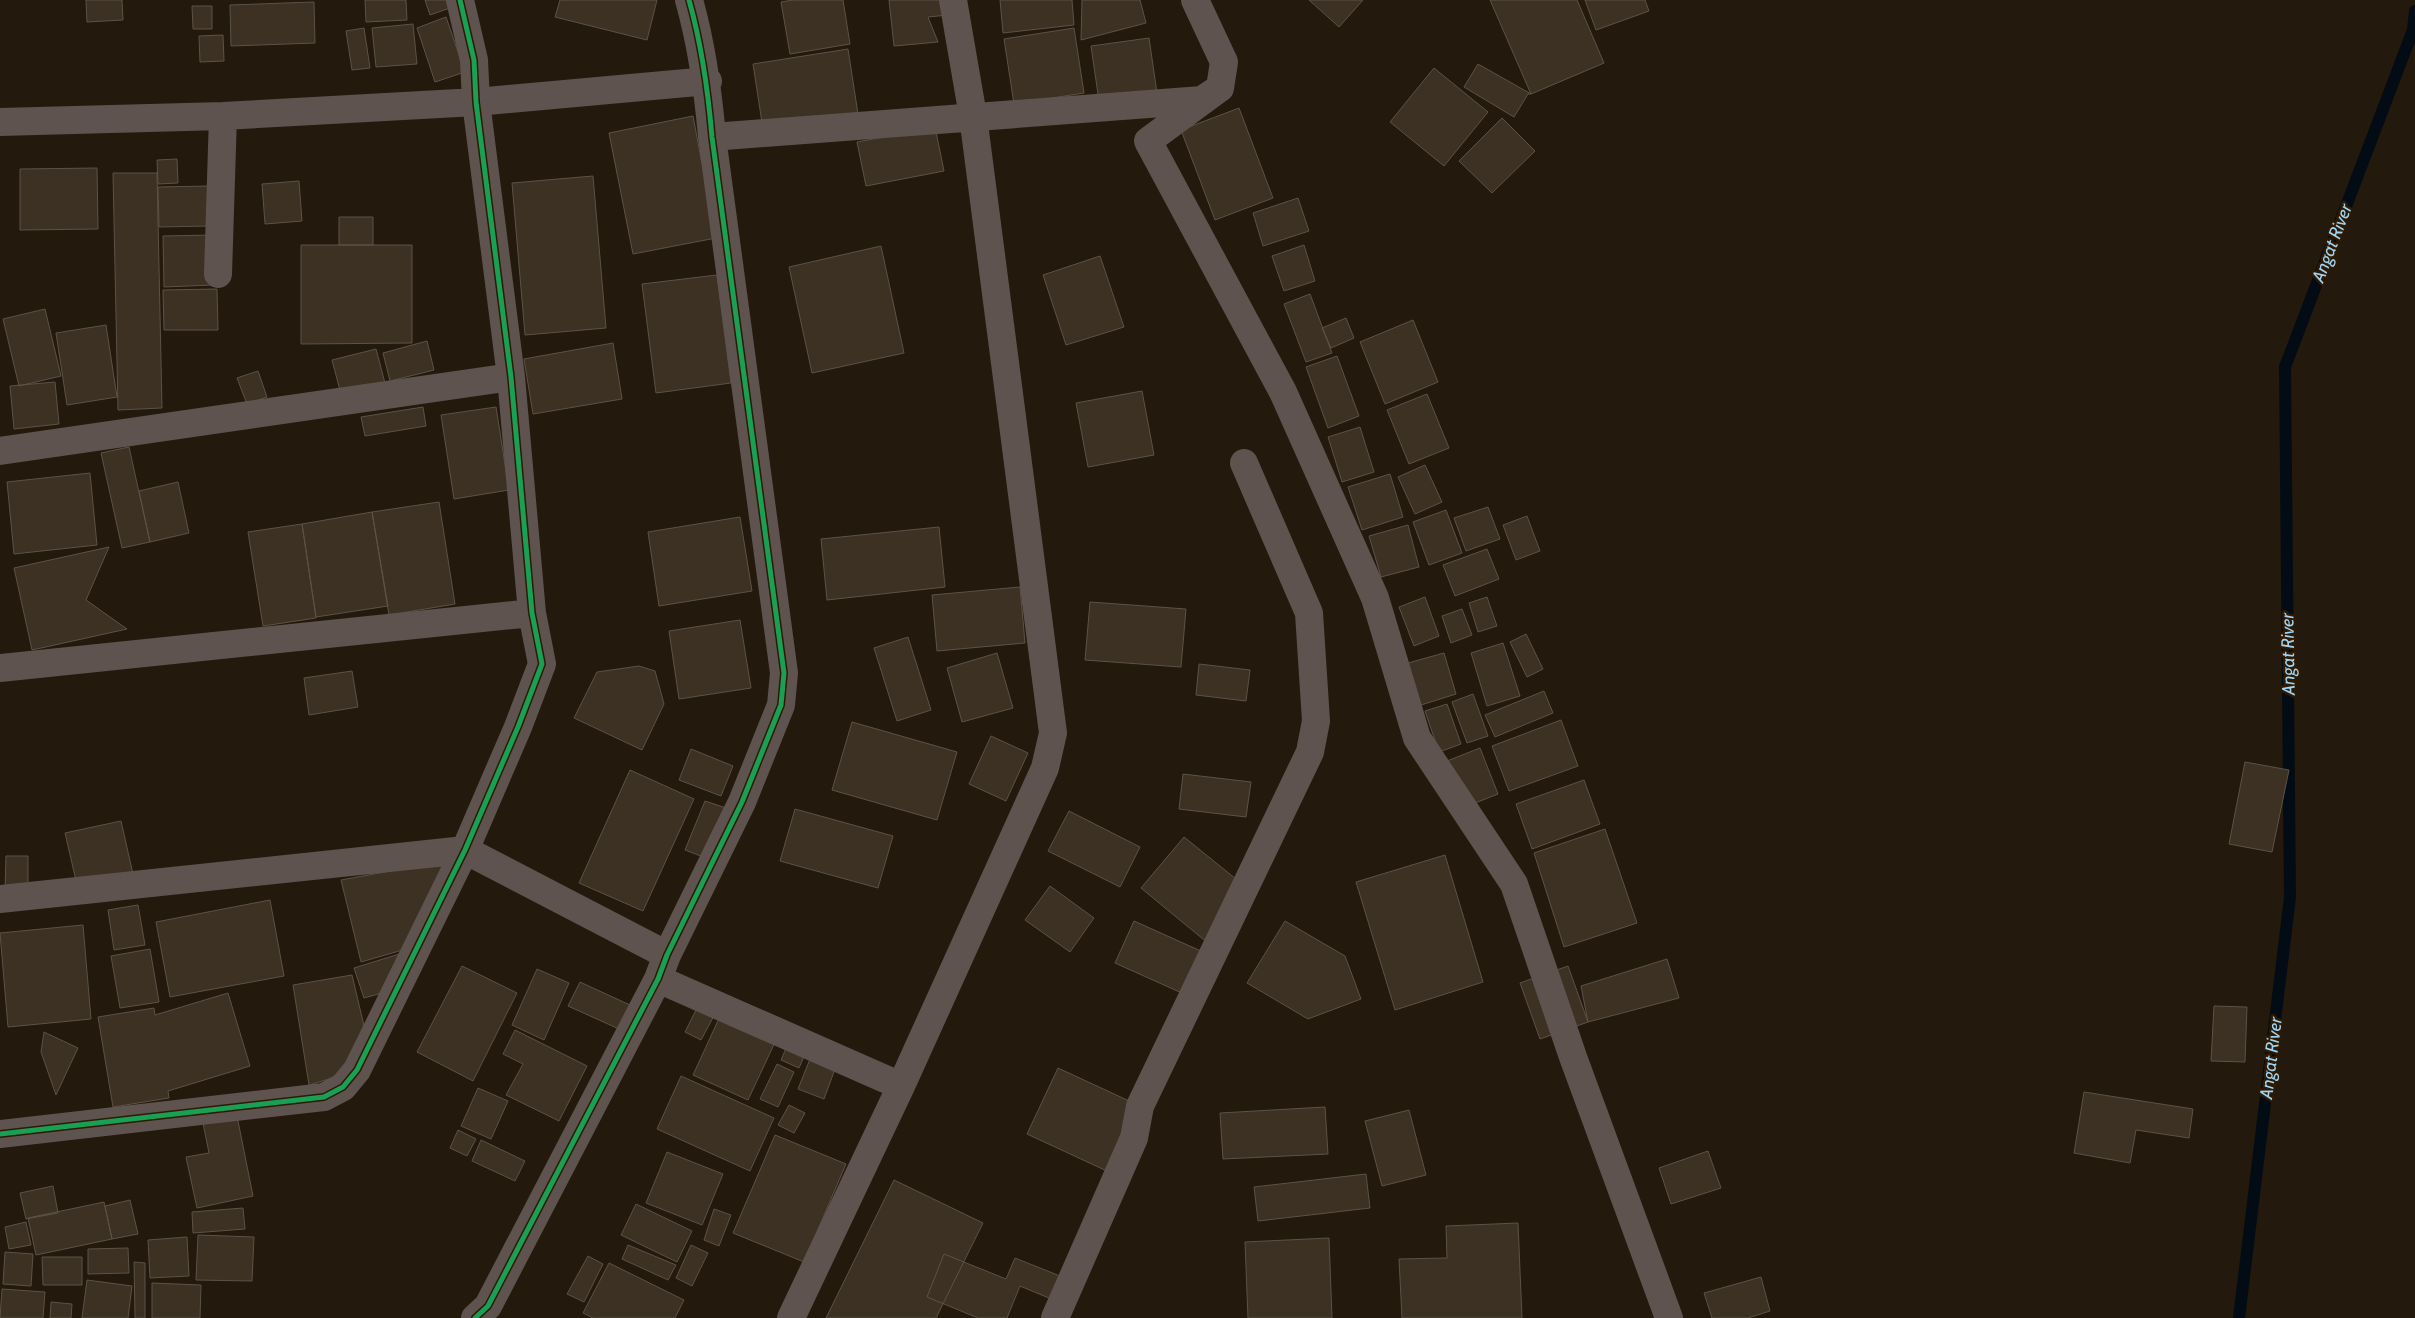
<svg xmlns="http://www.w3.org/2000/svg" width="2415" height="1318" font-family="Cabin,sans-serif">
	<style>
		.lines { fill: none; stroke-linecap: round; stroke-linejoin: round }
		.stream { stroke: #030c15; stroke-width: 12 }
		.building { fill: #3d3124; stroke: #5c5248 }
		.minor { stroke: #5e534e; stroke-width: 28 }
		.cycleway-casing { stroke: #2e1a03; stroke-width: 8 }
		.cycleway { stroke: #1a9f57; stroke-width: 5 }
		.labels { text-anchor: middle; stroke-width: 5; stroke-linejoin: round; paint-order: stroke }
		.water-label { font-size: 18px; font-style: italic; fill: #9ed5f6; stroke: #2e1a03 }
	</style>
	<rect width="100%" height="100%" fill="#24190d"/>
	<g class="lines">
		<!-- stream -->
		<path class="stream" d="M2239,1318l51,-421 -5,-530 128,-337 2,-19"/>
	</g>
	<!-- building -->
	<path class="building" d="M86,0h36l1,20 -36,2z
		M365,0h41l1,20 -41,2z
		M425,0h22l3,8 -20,7z
		M560,0h97l-10,40 -92,-23z
		M793,0h50l7,44 -60,10 -9,-52z
		M889,0h57l2,15 -20,2 10,25 -44,4z
		M1000,0h72l2,25 -71,8z
		M1082,0h58l6,23 -65,17z
		M1309,0h54l-24,27z
		M1490,0h87l27,63 -73,31z
		M1585,0h60l4,11 -53,19z
		M314,2l1,41 -84,3 -1,-41z
		M192,6h20v23h-19z
		M446,17l19,55 -30,10 -18,-54z
		M413,24l4,40 -41,3 -4,-39z
		M364,28l6,40 -18,2 -6,-39z
		M1074,28l10,65 -70,11 -10,-65z
		M223,35l1,26 -24,1 -1,-26z
		M1149,38l8,55 -58,8 -8,-55z
		M848,49l10,65 -95,15 -10,-65z
		M1478,64l53,30h-3l-14,23 -50,-30z
		M1434,68l54,44 -44,54 -54,-44z
		M1239,108l34,90 -58,22 -34,-90z
		M693,116l23,122 -83,16 -24,-121z
		M1502,118l33,33 -43,42 -33,-32z
		M935,127l9,44 -78,15 -9,-44z
		M177,159l1,24 -20,1 -1,-24z
		M97,168l1,61 -78,1v-61z
		M113,173h44l5,235 -44,2z
		M593,176l13,152 -81,7 -13,-152z
		M299,181l3,40 -37,3 -3,-40z
		M209,186v40l-50,1 -1,-40z
		M1298,198l11,33 -46,15 -10,-33z
		M339,217h34v28h-34z
		M212,235l1,50 -49,2 -1,-51z
		M301,245h111v98l-111,1z
		M1304,245l11,36 -31,10 -12,-35z
		M881,246l23,107 -92,20 -23,-106z
		M1100,256l24,71 -58,18 -23,-70z
		M717,275l14,108 -75,10 -14,-109z
		M217,289l1,41h-54l-1,-40z
		M1310,294l22,59 -26,9 -22,-58z
		M45,309l16,67 -42,10 -16,-67z
		M1346,318l8,20 -23,10 -9,-20z
		M1413,320l25,62 -53,22 -25,-62z
		M106,325l11,72 -50,8 -11,-72z
		M427,341l7,29 -44,11 -7,-28z
		M613,343l9,56 -89,15 -9,-55z
		M376,349l10,38 -44,11 -10,-38z
		M1337,356l22,60 -31,12 -22,-61z
		M258,371l9,26 -20,7 -10,-26z
		M55,382l4,42 -45,5 -4,-43z
		M1142,391l12,64 -66,12 -12,-64z
		M1427,394l22,54 -40,16 -22,-54z
		M423,407l3,19 -61,10 -4,-19z
		M496,407l13,83 -55,9 -13,-84z
		M1360,427l14,45 -32,10 -14,-45z
		M129,447l21,95 -28,6 -21,-95z
		M1425,465l17,37 -27,12 -17,-37z
		M90,473l7,72 -83,9 -7,-72z
		M1390,474l13,43 -41,13 -14,-43z
		M178,482l11,51 -39,9 -11,-51z
		M439,502l16,102 -66,11 -17,-103z
		M1488,507l12,32 -34,12 -12,-33z
		M1446,510l16,43 -33,12 -16,-43z
		M372,512l16,94 -72,11 -14,-93z
		M1527,516l13,35 -24,9 -13,-35z
		M740,517l12,74 -93,15 -11,-74z
		M302,524l14,94 -53,8 -15,-94z
		M1408,525l11,42 -38,10 -12,-41z
		M939,527l6,60 -118,13 -6,-61z
		M109,547l-23,53 41,29 -95,21 -18,-82z
		M1487,549l12,30 -44,17 -12,-31z
		M1020,587l5,56 -88,8 -5,-56z
		M1425,597l14,39 -25,10 -15,-39z
		M1487,597l10,29 -19,6 -9,-29z
		M1090,602l96,7 -5,58 -96,-7z
		M1462,609l10,26 -21,8 -9,-27z
		M740,620l11,68 -72,11 -10,-68z
		M1526,634l17,35 -16,8 -17,-35z
		M908,637l23,73 -34,11 -23,-73z
		M1503,643l17,53 -33,10 -16,-53z
		M997,653l16,55 -51,14 -15,-54z
		M1444,653l12,41 -35,11 -13,-42z
		M1199,664l51,6 -4,31 -50,-6z
		M639,666l16,5 9,33 -22,46 -68,-32 23,-46z
		M352,671l6,36 -49,8 -5,-37z
		M1544,691l9,22 -58,24 -10,-22z
		M1473,694l15,42 -21,7 -15,-41z
		M1447,704l14,40 -22,8 -14,-41z
		M1561,720l17,46 -69,25 -17,-45z
		M852,722l105,30 -20,68 -105,-30z
		M991,736l37,17 -22,48 -37,-17z
		M1480,748l18,46 -33,13 -18,-46z
		M691,749l42,17 -12,30 -42,-16z
		M2245,762l44,8 -17,82 -43,-8z
		M630,770l64,29 -51,112 -64,-28z
		M1183,774l68,8 -5,35 -67,-8z
		M1584,780l16,44 -68,25 -16,-45z
		M705,801l21,7 -20,50 -21,-8z
		M795,809l98,27 -15,52 -98,-27z
		M1069,811l71,36 -20,40 -72,-36z
		M121,821l12,53 -56,11 -12,-52z
		M1605,829l32,94 -73,24 -30,-94z
		M1184,837l68,55 -43,52 -68,-56z
		M1445,855l38,127 -88,28 -39,-128z
		M6,856h22v34l-23,1z
		M445,861l-32,86 -52,15 -20,-82z
		M1050,886l44,32 -24,34 -45,-32z
		M270,900l14,76 -114,21 -14,-75z
		M138,905l7,40 -31,5 -6,-40z
		M1134,921l69,31 -19,42 -69,-31z
		M1285,921l60,35 16,43 -53,20 -61,-36z
		M83,925l8,94 -83,8 -8,-94z
		M150,949l9,53 -39,6 -9,-52z
		M409,951l-16,39 -29,8 -10,-30z
		M1667,959l12,39 -91,24 -7,-36z
		M462,966l55,27 -44,88 -56,-29z
		M1568,966l20,56 -48,17 -20,-56z
		M537,969l32,14 -25,57 -32,-15z
		M352,975l13,55 -26,46 -30,9 -16,-100z
		M580,982l50,23 -11,24 -51,-23z
		M228,993l22,73 -82,25 1,7 -56,9 -15,-90 56,-9 1,7z
		M699,1004l17,8 -15,28 -16,-8z
		M2214,1006l33,1 -2,55 -34,-1z
		M722,1012l55,26 -29,62 -55,-25z
		M515,1030l72,36 -28,55 -53,-26 17,-31 -20,-10z
		M44,1032l34,16 -22,47 -15,-43z
		M787,1046l18,8 -6,14 -18,-8z
		M810,1059l25,10 -11,30 -26,-10z
		M777,1064l17,8 -16,35 -18,-8z
		M1058,1068l82,38 -31,66 -82,-38z
		M681,1076l93,42 -24,53 -93,-42z
		M478,1088l30,13 -17,38 -30,-13z
		M2084,1092l109,17 -4,29 -53,-8 -6,33 -56,-10z
		M789,1105l16,8 -11,20 -16,-8z
		M1325,1107l3,47 -105,5 -3,-46z
		M1409,1110l17,65 -44,11 -17,-65z
		M237,1116l16,80 -56,12 -11,-51 23,-4 -6,-30z
		M458,1130l18,9 -9,17 -17,-8z
		M775,1135l71,29 -42,98 -71,-29z
		M481,1140l44,21 -10,20 -43,-20z
		M1708,1151l13,37 -50,16 -12,-36z
		M667,1152l56,22 -21,51 -56,-22z
		M1366,1174l4,34 -112,13 -4,-34z
		M894,1180l89,43 -47,95h-110z
		M53,1186l5,27 -32,6 -6,-26z
		M130,1200l8,34 -26,5 -7,-33z
		M104,1202l8,37 -76,16 -8,-37z
		M636,1204l56,27 -15,31 -56,-27z
		M243,1208l2,21 -52,4 -1,-21z
		M714,1209l17,6 -12,31 -15,-6z
		M26,1222l5,23 -22,4 -4,-22z
		M1518,1223l4,95h-120l-3,-59 48,-1 -1,-32z
		M198,1235l56,2 -2,44 -56,-1z
		M187,1237l2,39 -39,2 -2,-38z
		M1329,1238l3,80h-84l-3,-76z
		M628,1245l48,20 -8,15 -46,-21z
		M691,1245l17,8 -16,33 -16,-8z
		M128,1248l1,25 -41,1v-25z
		M5,1252l28,2 -2,32 -28,-2z
		M944,1254l62,25 9,-21 45,18 1,27 -41,-17 -13,32h-29l-51,-21z
		M588,1256l15,8 -19,38 -17,-8z
		M42,1257h40v28h-39z
		M134,1262l11,1v55h-10z
		M609,1263l75,37 -9,18h-82l-10,-5z
		M1761,1277l9,34 -22,7h-36l-8,-25z
		M87,1280l45,6 -4,32h-46z
		M152,1283l49,2 -1,33h-48z
		M2,1289l43,3 -2,26h-43z
		M51,1302l21,2 -1,14h-21z"/>
	<g class="lines">
		<!-- minor -->
		<path class="minor" d="M1220,88l-72,53 135,251 92,206 42,140 97,146 59,173 96,261
			M0,122l223,-6 253,-14 232,-21
			M712,137l490,-37 18,-12 4,-26 -29,-62
			M218,274l5,-158
			M0,451l511,-74
			M0,668l532,-55
			M0,899l465,-49 202,105
			M658,979l243,107
			M0,1134l324,-37 19,-10 14,-17 108,-220 53,-123 24,-63 -10,-51 -21,-236 -35,-275 -2,-42 -14,-60
			M475,1318l13,-12 170,-327 9,-24 75,-153 39,-97 3,-32 -72,-536c-4,-47 -10,-91 -23,-137
			M791,1318l110,-232 144,-318 8,-35 -80,-617 -20,-116
			M1055,1318l79,-180 6,-32 170,-354 6,-31 -7,-108 -65,-150"/>
		<defs>
			<path id="cycleway" d="M0,1134l324,-37 19,-10 14,-17 108,-220 53,-123 24,-63 -10,-51 -21,-236 -35,-275 -2,-42 -14,-60
				M475,1318l13,-12 170,-327 9,-24 75,-153 39,-97 3,-32 -72,-536c-4,-47 -10,-91 -23,-137"/>
		</defs>
		<!-- cycleway casing -->
		<use href="#cycleway" class="cycleway-casing"/>
		<!-- cycleway -->
		<use href="#cycleway" class="cycleway"/>
	</g>
	<g class="labels">
		<!-- water labels -->
		<g class="water-label">
			<text transform="translate(2332 243) rotate(-69)" y="6">Angat River</text>
			<text transform="translate(2288 654) rotate(-91)" y="6">Angat River</text>
			<text transform="translate(2271 1058) rotate(-83)" y="6">Angat River</text>
		</g>
	</g>
</svg>
